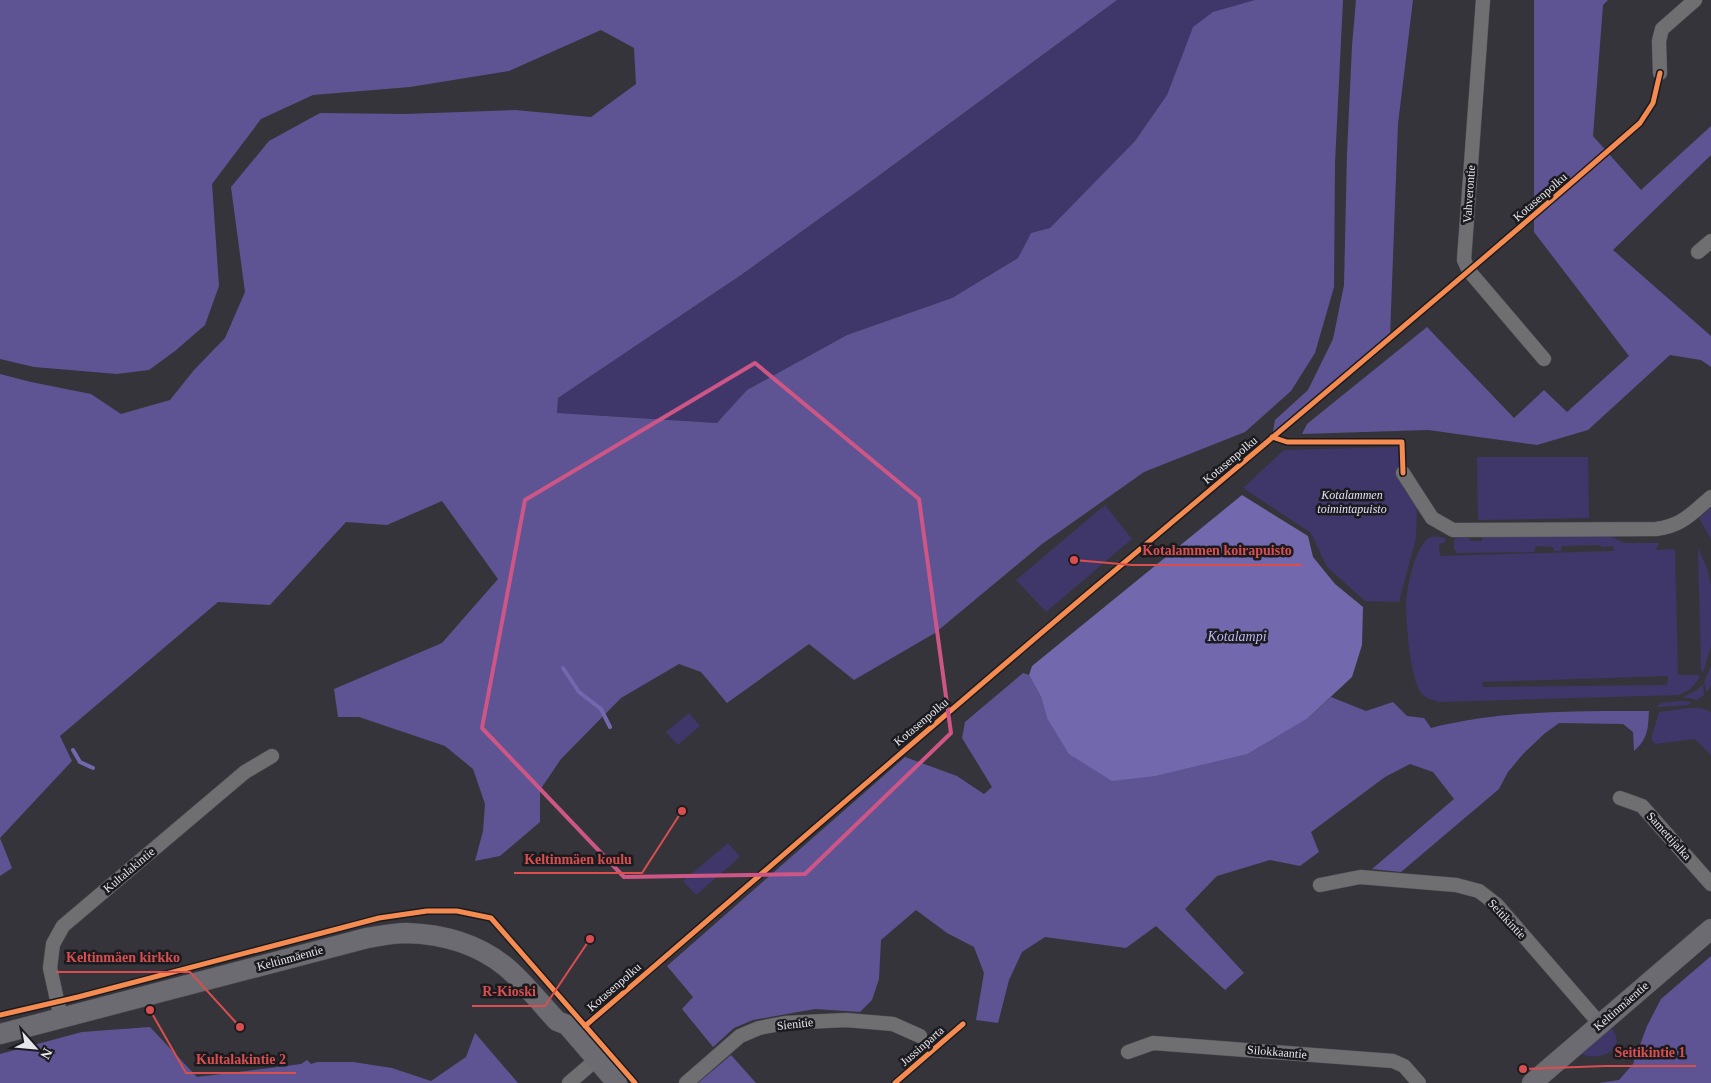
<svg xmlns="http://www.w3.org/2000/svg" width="1711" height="1083" font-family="'Times New Roman',serif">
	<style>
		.green { fill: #3f3769; fill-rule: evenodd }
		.forest { fill: #5e5493 }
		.water { fill: #7268ad }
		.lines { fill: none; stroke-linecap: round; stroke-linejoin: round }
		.stream { stroke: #7268ad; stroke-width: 4 }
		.street-casing { stroke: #525156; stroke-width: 15 }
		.secondary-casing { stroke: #525156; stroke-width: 21 }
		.street { stroke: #6f6f72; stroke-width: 14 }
		.secondary { stroke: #6c6b72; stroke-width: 20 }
		.cycleway-casing { stroke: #1b1b1f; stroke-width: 8 }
		.cycleway { stroke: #f68b52; stroke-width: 5 }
		.marked { fill: none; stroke: #cd5687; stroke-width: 4; stroke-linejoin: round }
		.labels { text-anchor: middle; stroke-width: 5; stroke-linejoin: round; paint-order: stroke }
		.street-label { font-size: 12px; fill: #e6e6ed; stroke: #1b1b1f }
		.park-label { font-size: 12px; font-style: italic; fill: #e2e0f6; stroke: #1b1b1f }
		.water-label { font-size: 14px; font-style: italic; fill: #bcb6f3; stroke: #1b1b1f }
		.leader { fill: none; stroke: #d94e4f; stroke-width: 2 }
		.callout-dot { fill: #d94e4f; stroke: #1b1b1f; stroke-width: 2 }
		.callout-label { font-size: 14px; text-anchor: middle; font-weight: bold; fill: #d94e4f; stroke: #1b1b1f; stroke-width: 5; stroke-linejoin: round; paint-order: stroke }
	</style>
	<rect width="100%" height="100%" fill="#35343a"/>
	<!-- green -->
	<path class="green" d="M1117,0h138l-62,27 -26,68 -32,46 -85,87 -19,5 -13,25 -66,40 -105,37 -100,55 -29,33 -161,-10 1,-15 183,-123 121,-87z
		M1398,447l5,41 14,19 -1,31 -17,64 -34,-1 -38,-34 -16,-34 -68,-45 41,-38z
		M1477,457h111l1,61 -111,2z
		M1105,505l27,34 -86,73 -30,-32z
		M1711,508v31l-12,-21z
		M1607,535l18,8h33v3l-3,4 20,-1 3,126h20l2,3 -11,12 -10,5 -240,7c-6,-2 -12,-3 -17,-8 -12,-14 -16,-72 -16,-91 1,-16 9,-57 23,-65 6,-3 10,-1 15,0l2,4 -7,2 1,12 174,-5 -1,-5 -11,1 -3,-2 -37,1 -1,5h-6l-3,-4 -16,-1 -2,6 -77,1 -3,-4v-10l7,-2 8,1 1,3h12v-4zM1668,676l-1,9 -184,2 -1,-5z
		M1698,548l9,20 4,17v61l-8,27 -2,-3z
		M1711,666v19l-4,8 -3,-11z
		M1703,684l1,11 -7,5 -14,-3 14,-7z
		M1681,701l11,1 -4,3 -31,2 4,-4z
		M1690,708h11l10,4v43l-16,-16 -40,5 -4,-5 8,-27z
		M689,713l11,13 -22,19 -12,-13z
		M728,843l12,14 -44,38 -13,-14z
		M1607,1028l5,1c18,24 -19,32 -30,25v-3z"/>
	<!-- forest -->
	<path class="forest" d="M0,0h1117l-255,188 -121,87 -183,123 -1,15 160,10 30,-33 100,-55 105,-37 66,-40 13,-25 19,-5 85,-87 32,-46 26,-68 20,-15 42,-12h88l-8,163 -1,124 -19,66 -24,38 -46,41 -101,40 -102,72 -107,89 -81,47 -45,-36 -82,59 -26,-31 -22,-8 -58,34 -60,61 -21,31v32l-40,34 -25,5 8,-30 2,-27 -12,-35 -28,-23 -86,-29h-21l-4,-28 108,-46 56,-64 -56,-78 -55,24 -41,-3 -76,83 -52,-3 -158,134 12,25 -72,77 12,30 -12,8v-502l31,8 60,12 30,20 49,-14 24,-30 31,-32 20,-46 -14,-105 38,-46 51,-28 85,1 110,-4 76,7 45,-33 -2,-36 -33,-18 -92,41 -99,16 -97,8 -52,24 -49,65 7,102 -14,39 -30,26 -26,19 -32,4 -83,-7 -34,-8z
		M1356,0h57l-15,124 -8,213 -118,100 3,-17 33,-30 25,-51 11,-54 3,-132 5,-107z
		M1534,0h74l-5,5 -10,131 48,54 70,-64v29l-98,95 98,86v31l-10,-7 -31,-5 -82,75 -51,15 -109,-15 -126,4 5,-10 120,-97 87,91 30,-28 23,22 62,-56 -95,-124z
		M1023,673l6,2 12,22 6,21h261l23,-21 35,14 27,-9 14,14 17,2 7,10c71,-18 146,-17 218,-17 -1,18 -1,28 -15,40l-1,-19 -10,-8 -64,-1 -15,11 -21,20 -15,18 -9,17 -98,83 -29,-3 82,-70 -21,-27 -23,-8 -25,13 -74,55 8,20 -19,14 -30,-6 -53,16 -32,33 59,64 -19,17 -69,-64 -30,22 -81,-11 -23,15 -13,28 -11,43 -22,-3 8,-47 -10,-26 -27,-14 -31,-23 -35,30 -2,39 -7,21 -12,12 -45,-3 -62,11 -19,8 -21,19 -31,-38 11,-12 -26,-31 238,-209 52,19 27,18 8,-7 -30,-49 3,-16z
		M1711,956v127h-112l20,-3 14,-16 14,-38 14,-27z
		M150,1027l47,50 104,-13 6,-4 4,4 6,-2h36l39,6 39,13 35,-24 9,-24 43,50h-518v-29l82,-22z
		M731,1055l25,28h-58z"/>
	<!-- water -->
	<path class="water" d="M1242,495l66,41 5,21 22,27 28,23 -1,38 -10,32 -44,41 -61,36 -92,22 -43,5 -43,-27 -22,-36 -6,-21 -12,-22 3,-9z"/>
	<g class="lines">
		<!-- stream -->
		<path class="stream" d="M563,668l16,24 22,17 9,18
			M73,750l7,12 13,6"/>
		<defs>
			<path id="street" d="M1483,0l-19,260 5,11 75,88
				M1660,73l-1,-32 3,-12 33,-29
				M1698,252l13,-11
				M1403,473l29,45 21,12 203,-1c26,-3 36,-16 55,-32
				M1620,798l22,8 69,78
				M1320,885l40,-8 96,8 23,6 18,14 103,119
				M61,1018l-11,-50 3,-24 10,-18 182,-154 27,-16
				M1128,1052l25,-9 240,18 11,5 15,17
				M569,1083l28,-24
				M686,1083l54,-47 19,-8 26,-5 61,-3 47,4 27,12"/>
			<path id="secondary" d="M0,1034l367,-96c13,-2 26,-5 39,-5 36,1 72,11 100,34 18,15 35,37 51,54l10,4 50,58
				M1532,1083l179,-154"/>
		</defs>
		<!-- street casing -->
		<use href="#street" class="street-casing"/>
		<!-- secondary casing -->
		<use href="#secondary" class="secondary-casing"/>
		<!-- street -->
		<use href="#street" class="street"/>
		<!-- secondary -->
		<use href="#secondary" class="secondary"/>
		<defs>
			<path id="cycleway" d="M1272,437l15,5h115l1,31
				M0,1015l78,-18 301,-79 48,-7h30l34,7 144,165
				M585,1026c170,-146 338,-293 508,-437 183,-155 367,-308 547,-466l13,-20 7,-30
				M895,1083l68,-59"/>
		</defs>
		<!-- cycleway casing -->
		<use href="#cycleway" class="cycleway-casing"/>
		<!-- cycleway -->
		<use href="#cycleway" class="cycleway"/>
	</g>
	<!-- marked area -->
	<path class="marked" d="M755,363l164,136 32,234 -146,141 -181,3 -142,-149 43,-228z"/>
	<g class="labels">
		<!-- street labels -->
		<g class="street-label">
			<text transform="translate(1469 194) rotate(-86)" y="4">Vahverontie</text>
			<text transform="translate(1540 197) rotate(-41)" y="4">Kotasenpolku</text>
			<text transform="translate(1230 460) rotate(-40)" y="4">Kotasenpolku</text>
			<text transform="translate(921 722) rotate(-40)" y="4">Kotasenpolku</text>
			<text transform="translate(1669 836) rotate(48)" y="4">Samettijalka</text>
			<text transform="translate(129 870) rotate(-40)" y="4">Kultalakintie</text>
			<text transform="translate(1507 919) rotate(47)" y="4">Seitikintie</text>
			<text transform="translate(290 958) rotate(-15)" y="4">Keltinmäentie</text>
			<text transform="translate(614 987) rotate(-41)" y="4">Kotasenpolku</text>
			<text transform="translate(1621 1006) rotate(-41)" y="4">Keltinmäentie</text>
			<text transform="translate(795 1024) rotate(-6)" y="4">Sienitie</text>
			<text transform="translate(922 1046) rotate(-41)" y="4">Jussinparta</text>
			<text transform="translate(1277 1052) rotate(5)" y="4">Silokkaantie</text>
		</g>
		<!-- park labels -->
		<g class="park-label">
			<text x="1352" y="499">Kotalammen<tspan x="1352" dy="14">toimintapuisto</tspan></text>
		</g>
		<!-- water labels -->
		<g class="water-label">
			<text x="1237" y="641">Kotalampi</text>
		</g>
	</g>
	<!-- callouts -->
	<path class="leader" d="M1074 560L1132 565H1302M682 811L642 873H514M240 1027L190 972H56M590 939L545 1006H472M1523 1069L1605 1066H1696M150 1010L186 1073H296"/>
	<g class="callout-dot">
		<circle cx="1074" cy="560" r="5"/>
		<circle cx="682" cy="811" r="5"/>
		<circle cx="240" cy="1027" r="5"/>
		<circle cx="590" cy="939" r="5"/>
		<circle cx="1523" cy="1069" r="5"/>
		<circle cx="150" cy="1010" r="5"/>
	</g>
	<g class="callout-label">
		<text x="1217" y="555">Kotalammen koirapuisto</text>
		<text x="578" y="864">Keltinmäen koulu</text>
		<text x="123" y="962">Keltinmäen kirkko</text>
		<text x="509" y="996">R-Kioski</text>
		<text x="1650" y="1057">Seitikintie 1</text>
		<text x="241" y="1064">Kultalakintie 2</text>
	</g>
	<!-- north arrow -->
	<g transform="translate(35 1048) rotate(117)" stroke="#1b1b1f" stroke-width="4" paint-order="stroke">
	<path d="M0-4L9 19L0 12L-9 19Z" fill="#e6e6ed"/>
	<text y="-8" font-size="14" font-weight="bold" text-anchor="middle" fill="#e6e6ed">N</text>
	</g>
</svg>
